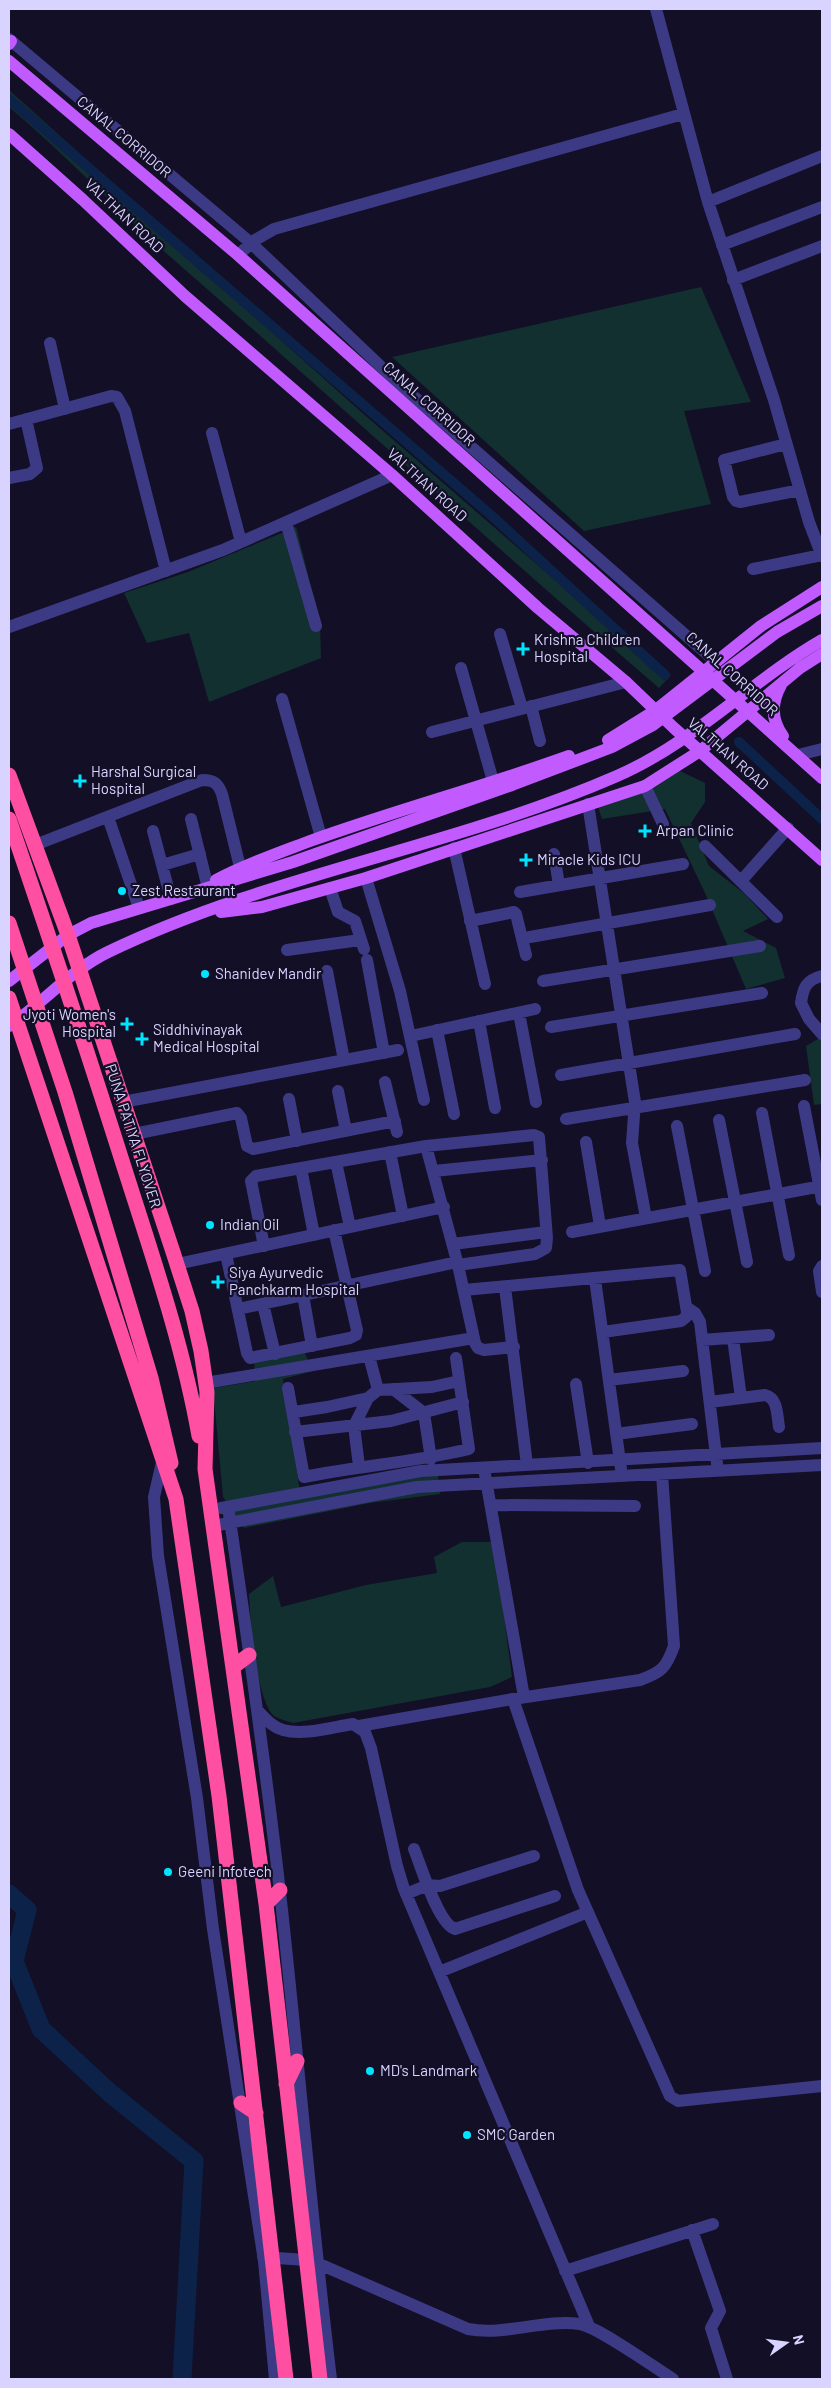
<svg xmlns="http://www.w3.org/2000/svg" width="831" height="2388" font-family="Barlow,sans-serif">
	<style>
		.green { fill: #12302f }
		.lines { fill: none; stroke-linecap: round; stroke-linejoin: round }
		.canal { stroke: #0c2248; stroke-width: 10 }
		.river { stroke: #0c2248; stroke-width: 19 }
		.minor { stroke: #3d3a85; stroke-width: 12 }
		.major { stroke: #c25bff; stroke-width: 12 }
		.highway { stroke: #ff4fa3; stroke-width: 15 }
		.poi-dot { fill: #00e5ff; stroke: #130f26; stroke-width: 2 }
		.labels { text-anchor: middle; stroke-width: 4.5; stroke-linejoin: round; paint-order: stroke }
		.street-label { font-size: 15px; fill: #d9d4ff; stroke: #130f26 }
		.poi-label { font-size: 15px; fill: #d9d4ff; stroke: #130f26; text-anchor: start }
	</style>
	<rect width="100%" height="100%" fill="#130f26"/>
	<!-- green -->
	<path class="green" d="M9,90l109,98 55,56 186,166 256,222 56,43 -12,13c-166,-143 -328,-291 -493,-435 -54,-48 -102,-100 -157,-146z
		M701,287l50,115 -67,9 27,93 -127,27 -192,-174z
		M296,527l24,96 1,35 -112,44 -20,-69 -42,10 -23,-50 64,-21z
		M678,770l27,13v19l-14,21 18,43 36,28 23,25 -25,12 33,17 9,30 -39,11 -41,-96 -40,-84 -63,10 -5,-15z
		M821,1037l1,67 -8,1 -8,-59z
		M304,1351l9,20 -30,8 18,119 137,-24 2,20 -70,9 -126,25 -21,-31 -10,-109 43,-7 -2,-19z
		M462,1542h32l18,135 -22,10 -197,36c-6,-2 -14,-4 -19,-7 -18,-16 -24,-97 -25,-122l24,-18 8,31 85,-22 71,-12 -3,-16z"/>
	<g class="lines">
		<!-- canal -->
		<path class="canal" d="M9,99l483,417 173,159
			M739,742l83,77"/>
		<!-- river -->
		<path class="river" d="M9,1894l18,16 -13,51 27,68 69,64 84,68 -12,218"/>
		<!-- minor -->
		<path class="minor" d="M656,9l52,193 66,198 35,122 13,34
			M9,39l242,204 144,137 320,281
			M708,202l114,-46
			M722,245l100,-38
			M238,255l17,-15 19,-11 409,-115
			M733,280l89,-34
			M50,343l15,66
			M9,424l102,-28 6,1 8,14 41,160
			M212,433l29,109
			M786,444l-62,16 9,37 3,4 4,1 60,-12
			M9,478l21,-4 7,-6 -11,-49
			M286,522l30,104
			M753,569l69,-14
			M9,627l214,-77 169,-75
			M500,634l22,74
			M461,668l32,113
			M282,699l39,138
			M531,706l9,35
			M432,732l194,-50
			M798,755l24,-6
			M645,786l18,38
			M588,804l47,298 -3,41 14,75
			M108,817l31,91
			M191,819l16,65
			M153,831l18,68
			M35,845l167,-65c12,0 16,3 20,14l18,73
			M705,846l72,71
			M454,848l31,136
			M554,854l5,31
			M162,865l38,-11
			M366,878l34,113 24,109
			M741,881l47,-53
			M330,888l8,24 17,9 9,28
			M520,892l163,-28
			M470,921l44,-9 2,2 10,41
			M530,937l180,-32
			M287,950l73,-10
			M367,960l17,93
			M327,971l17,89
			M822,976c-16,4 -19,12 -21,27l8,16 13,15
			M543,981l217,-35
			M519,1013l17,89
			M479,1021l16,87
			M551,1027l211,-34
			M437,1030l17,84
			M411,1036l124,-27
			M561,1075l234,-41
			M385,1082l12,50
			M338,1091l8,40
			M289,1099l8,42
			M123,1102l275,-52
			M804,1106l18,94
			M762,1113l27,142
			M566,1119l239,-39
			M719,1120l28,142
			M677,1126l28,145
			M134,1134l103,-21 4,5 6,28 6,3 142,-28
			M586,1142l14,84
			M426,1146l32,119 17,78 3,5 6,2 30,-3
			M390,1152l13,64
			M336,1162l14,65
			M301,1168l13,67
			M434,1171l108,-11
			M572,1232l250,-46
			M453,1244l93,-12
			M264,1246l-13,-65 5,-5 170,-30 108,-11 5,2 8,101 -1,10 -11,6 -77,11
			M226,1254l21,99 3,5 100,-20 6,-3 1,-5 -23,-100
			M177,1264l267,-57
			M822,1266l-3,5 3,21
			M595,1279l26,190
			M505,1287l22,178
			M464,1290l216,-20 7,42 -1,5 -5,4 -78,11
			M303,1295l9,51
			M263,1304l12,50
			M686,1307l9,6 5,9 17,142
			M238,1309l219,-47
			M733,1338l8,60
			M702,1340l67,-5
			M369,1356l9,34
			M609,1380l74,-9
			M205,1383l269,-45
			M576,1384l12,79
			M288,1388l16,89c55,-11 111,-15 165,-28l-13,-91
			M393,1389l31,24 7,46
			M710,1402l55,-7c13,3 12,20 14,32
			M294,1412l33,-5 41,-9 10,-8 54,-3 27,-6
			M295,1432l96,-11 72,-19
			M616,1434l76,-10
			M162,1462l-8,35 4,59 39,242 16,131 51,332 11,118
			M359,1466l-5,-40 14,-28
			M485,1474l39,223
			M491,1505l144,1
			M228,1507c20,134 39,268 54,403 17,156 30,313 49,469
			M221,1508l200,-37 401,-23
			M213,1526l204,-39 405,-22
			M513,1699l65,191 92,206 8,5 144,-15
			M258,1711c8,8 14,16 25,19 21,6 49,-3 70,-6l12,8 6,16 26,118 7,23 185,437
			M359,1726l154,-27 127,-19c22,-8 26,-12 34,-34l-12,-172
			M414,1849c7,17 24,75 41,80l100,-33
			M406,1894l22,-9 12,1 94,-30
			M439,1972l149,-60
			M692,2230l28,81 -9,17 16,51
			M263,2257l43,3 11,3 151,66c37,7 75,-10 112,-5 18,3 74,43 93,55
			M565,2271l148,-47"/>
		<!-- major -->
		<path class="major" d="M9,44l2,-3
			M9,61l229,194 584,523
			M9,134l74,66 102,96 207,179 146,133 88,74 48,46 148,132
			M781,685c-10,18 -10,35 2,51
			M608,740l48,-30 105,-84 61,-39
			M216,880c30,-16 62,-27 94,-39 86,-31 173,-54 259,-85
			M221,912l41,-5 104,-29 279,-92 55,-35 100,-83 22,-14
			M9,981l59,-46 23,-12 202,-61 219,-77 100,-38 41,-22 124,-93 45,-26
			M9,1026c34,-23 62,-56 99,-74 162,-78 344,-104 509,-176 76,-33 134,-95 205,-136"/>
		<!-- highway -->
		<path class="highway" d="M9,775l59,160 105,317 19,59 9,40 6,41 -2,77 61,435 54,475
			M9,819c40,117 79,234 116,351 28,88 58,175 74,266
			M9,923l56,169 86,286 20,85
			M9,998l167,501 43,297 67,583
			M233,1667l16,-12
			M266,1904l14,-14
			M286,2084l11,-23
			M241,2103l15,10"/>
	</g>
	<!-- markers -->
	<g class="poi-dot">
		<path d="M520.5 641.5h5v5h5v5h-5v5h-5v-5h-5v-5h5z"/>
		<path d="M77.5 773.5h5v5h5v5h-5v5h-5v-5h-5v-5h5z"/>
		<path d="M642.5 823.5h5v5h5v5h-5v5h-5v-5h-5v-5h5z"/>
		<path d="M523.5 852.5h5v5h5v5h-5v5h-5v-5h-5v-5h5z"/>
		<circle cx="122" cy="891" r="5"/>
		<circle cx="205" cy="974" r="5"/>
		<path d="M124.5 1016.5h5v5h5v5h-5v5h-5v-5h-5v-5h5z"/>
		<path d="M139.5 1031.5h5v5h5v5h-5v5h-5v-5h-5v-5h5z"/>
		<circle cx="210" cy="1225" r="5"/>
		<path d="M215.5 1274.5h5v5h5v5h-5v5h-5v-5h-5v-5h5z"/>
		<circle cx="168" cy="1872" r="5"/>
		<circle cx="370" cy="2071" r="5"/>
		<circle cx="467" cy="2135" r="5"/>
	</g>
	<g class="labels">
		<!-- street labels -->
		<g class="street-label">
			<text transform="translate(124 137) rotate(40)" y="5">CANAL CORRIDOR</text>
			<text transform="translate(124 216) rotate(43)" y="5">VALTHAN ROAD</text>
			<text transform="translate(429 404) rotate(42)" y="5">CANAL CORRIDOR</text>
			<text transform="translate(427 485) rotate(42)" y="5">VALTHAN ROAD</text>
			<text transform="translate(732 674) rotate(42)" y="5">CANAL CORRIDOR</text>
			<text transform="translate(728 754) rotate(41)" y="5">VALTHAN ROAD</text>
			<text transform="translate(133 1136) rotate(72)" y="5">PUNA PATIYA FLYOVER</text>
		</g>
		<!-- poi labels -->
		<g class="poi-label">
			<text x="534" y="645">Krishna Children<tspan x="534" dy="17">Hospital</tspan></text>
			<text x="91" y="777">Harshal Surgical<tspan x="91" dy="17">Hospital</tspan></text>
			<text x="656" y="836">Arpan Clinic</text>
			<text x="537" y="865">Miracle Kids ICU</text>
			<text x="132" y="896">Zest Restaurant</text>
			<text x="215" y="979">Shanidev Mandir</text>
			<text x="116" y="1020" text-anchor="end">Jyoti Women's<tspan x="116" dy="17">Hospital</tspan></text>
			<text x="153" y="1035">Siddhivinayak<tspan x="153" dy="17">Medical Hospital</tspan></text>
			<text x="220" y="1230">Indian Oil</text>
			<text x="229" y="1278">Siya Ayurvedic<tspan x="229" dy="17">Panchkarm Hospital</tspan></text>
			<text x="178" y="1877">Geeni Infotech</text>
			<text x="380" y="2076">MD's Landmark</text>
			<text x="477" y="2140">SMC Garden</text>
		</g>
	</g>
	<!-- border -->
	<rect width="831" height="2388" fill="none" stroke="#d9d4ff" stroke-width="20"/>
	<!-- north arrow -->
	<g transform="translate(786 2343) rotate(76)" stroke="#130f26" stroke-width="4" paint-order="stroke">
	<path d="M0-4L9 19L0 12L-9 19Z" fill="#d9d4ff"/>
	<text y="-8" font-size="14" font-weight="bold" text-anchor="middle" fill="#d9d4ff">N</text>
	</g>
</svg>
